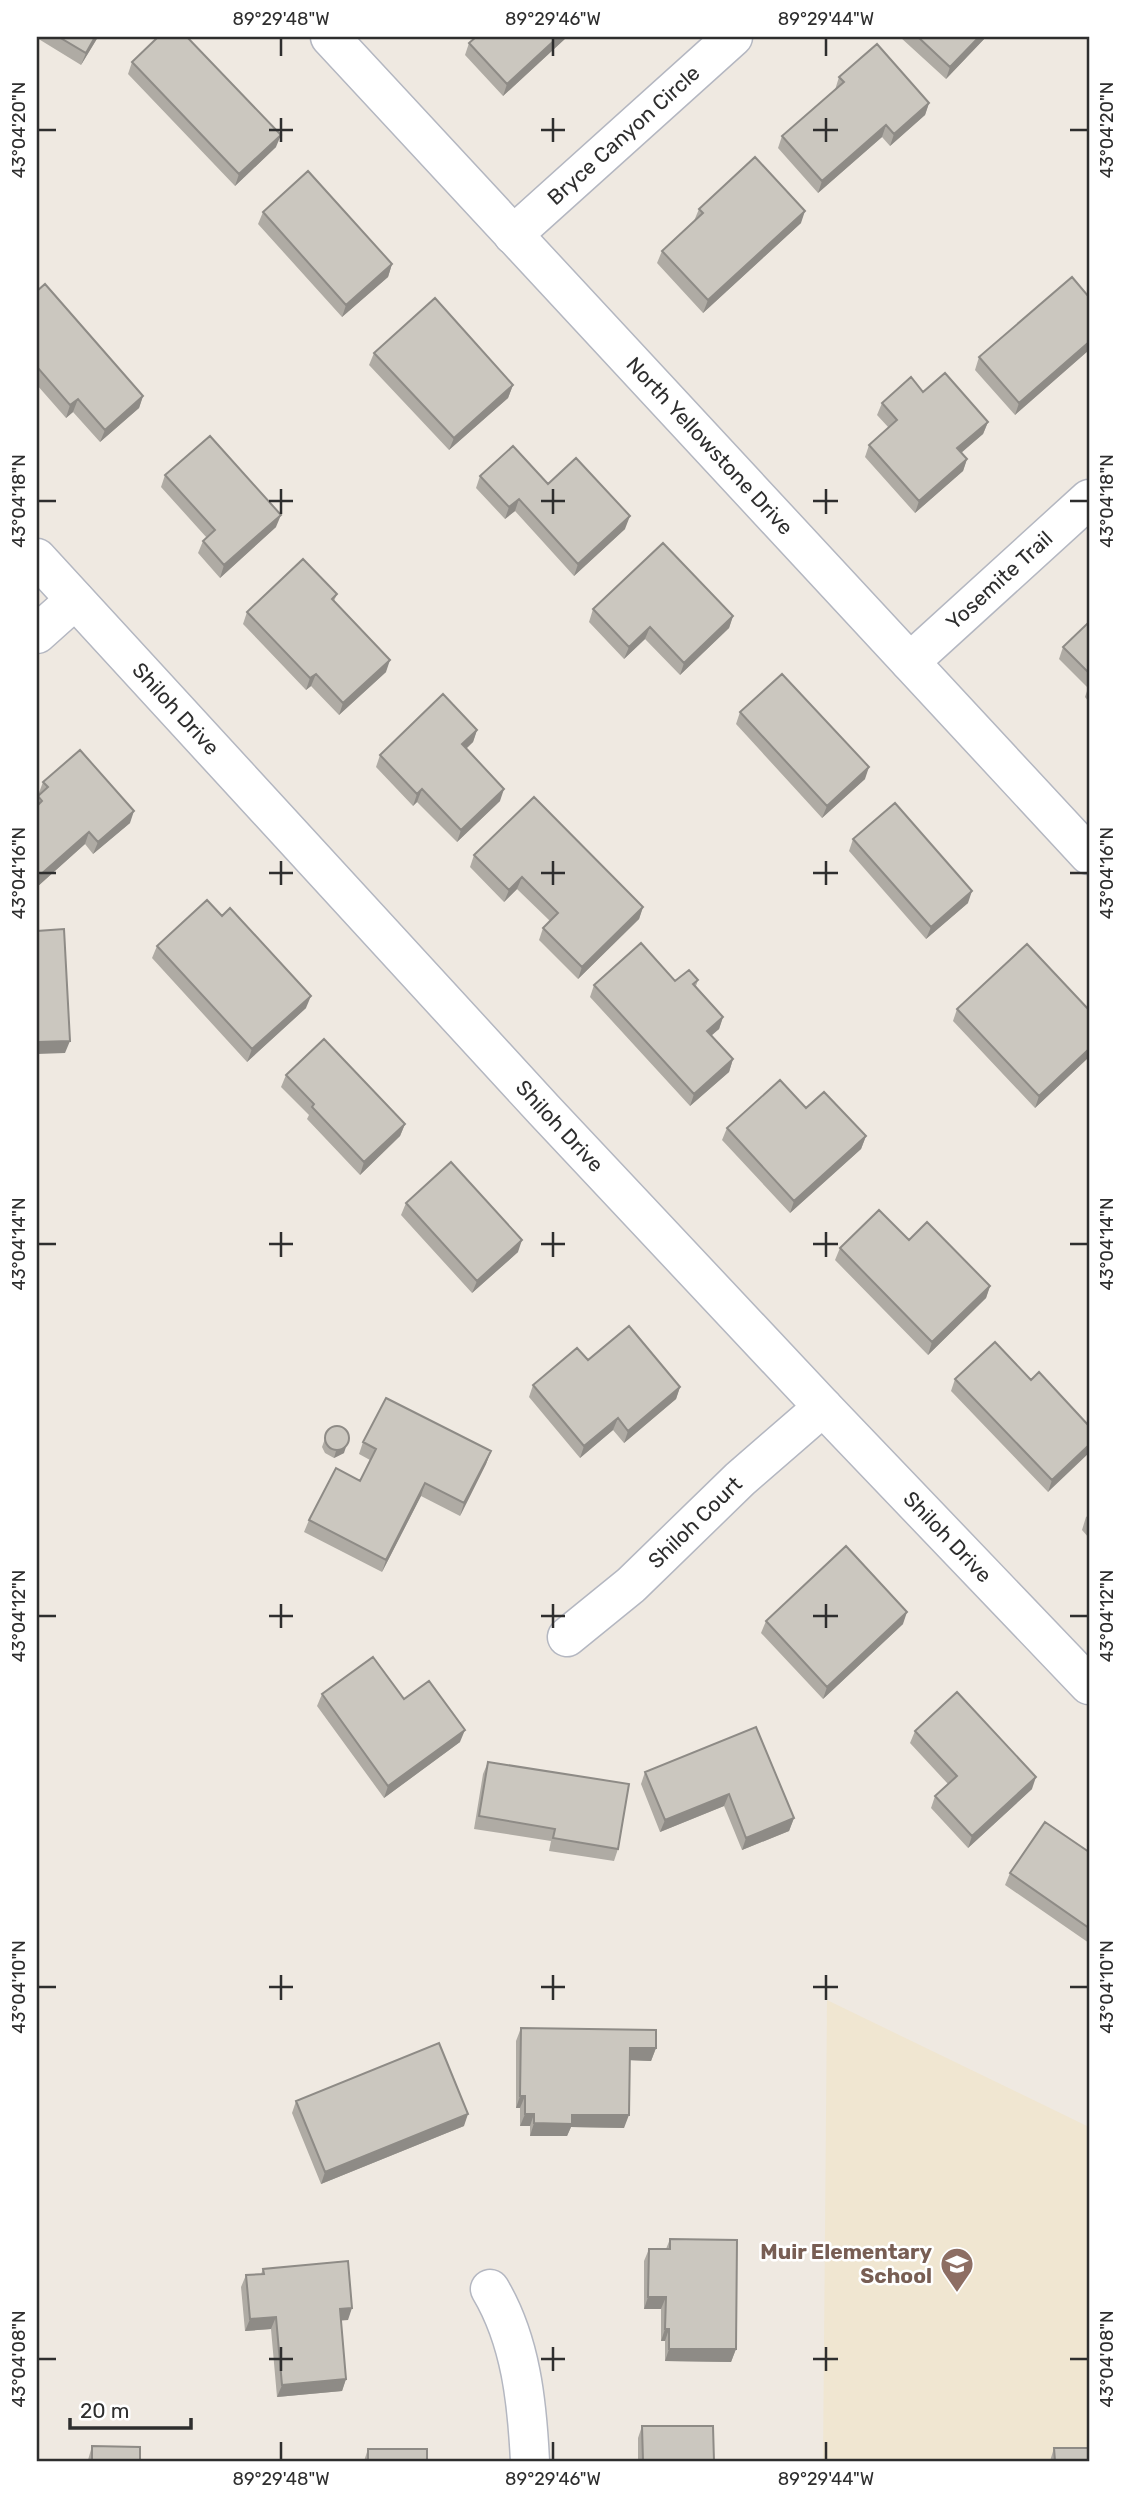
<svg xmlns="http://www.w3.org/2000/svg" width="1126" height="2498" font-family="Rubik,sans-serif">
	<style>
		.education { fill: #f0e6d1 }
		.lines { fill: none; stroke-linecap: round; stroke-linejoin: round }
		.minor-casing { stroke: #b4b7c1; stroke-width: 41 }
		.minor { stroke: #fff; stroke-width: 38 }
		.wall { fill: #afaba4 }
		.shaded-wall { fill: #8e8b86 }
		.building { fill: #cbc7bf; stroke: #8e8b86; stroke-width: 2 }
		.ticks { fill: none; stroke: #2e2e2e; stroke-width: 2.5 }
		.labels { text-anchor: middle; stroke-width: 5; stroke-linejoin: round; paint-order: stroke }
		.street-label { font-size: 21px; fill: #2e2e2e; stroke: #fff }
		.education-label { font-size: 21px; font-weight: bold; fill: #785e54; stroke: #fff; text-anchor: end }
		.neatline { fill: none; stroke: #2e2e2e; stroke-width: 2.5 }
		.ticks-label { font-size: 18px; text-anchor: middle; fill: #2e2e2e }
	</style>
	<rect width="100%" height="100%" fill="#efe9e1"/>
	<!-- education -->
	<path class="education" d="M827,2000l262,127v334h-266z"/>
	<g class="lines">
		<defs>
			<g id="minor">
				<path id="s1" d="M330,37l759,818"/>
				<path id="s2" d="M513,235l220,-198"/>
				<path id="s3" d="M37,558l507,552 279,297 266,278"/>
				<path d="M37,634l38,-34"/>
				<path id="s4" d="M910,662l179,-163"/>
				<path id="s5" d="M567,1637l64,-52 109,-106 83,-72"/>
				<path d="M490,2289c31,52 37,113 40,172"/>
			</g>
		</defs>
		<!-- minor casing -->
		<use href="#minor" class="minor-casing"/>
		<!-- minor -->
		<use href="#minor" class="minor"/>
	</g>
	<!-- wall -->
	<path class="wall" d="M37,37h61l-17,28 -44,-27z
		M476,37h91l-64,59 -38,-41 4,-12z
		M900,37h86l-40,42z
		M132,62l144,85 -41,39 -107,-112z
		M839,77l90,26 -4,12 -35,31 -8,-9 -64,56 -40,-45 4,-12 53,-46z
		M699,209l102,14 -98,90 -46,-50 5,-12 32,-30z
		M263,212l129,52 -4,13 -46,40 -84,-93z
		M37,291l106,105 -4,12 -39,34 -27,-30 -7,6 -29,-33z
		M1089,297v53l-74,65 -40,-45 4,-13z
		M374,353l139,32 -5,13 -59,52 -80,-85z
		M923,392l65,30 -5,12 -22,18 6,7 -4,12 -48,42 -50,-56 4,-12 20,-17 -12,-13 5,-12z
		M165,475l111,52 -56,51 -22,-25 5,-12 4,-3 -46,-51z
		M480,476l68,8 77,45 -51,47 -59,-65 -10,8 -29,-31z
		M337,594l-3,7 52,71 -47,43 -28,-29 -5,4 -63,-66 4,-12z
		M593,609l140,7 -4,12 -49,47 -35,-36 -21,20 -35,-37z
		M1089,622v80l-4,-5 3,-9 -29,-29 4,-12z
		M740,712l125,67 -43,39 -86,-94z
		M477,730l-4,12 -7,7 34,52 -43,41 -40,-40 -4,4 -37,-39 4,-12z
		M43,782l87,41 -37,31 -8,-10 -48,43v-89z
		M853,839l115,64 -42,36 -77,-88z
		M474,855l169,52 -4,12 -61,60 -39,-39 4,-12 7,-7 -33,-32 -13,13 -34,-35z
		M157,946l149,62 -59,54 -95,-104z
		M698,980l-2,6 27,31 -4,12 -8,6 22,24 -4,13 -39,34 -100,-109 4,-12z
		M957,1009l132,1v47l-54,51 -82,-87z
		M286,1075l119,49 -5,12 -40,39 -53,-56 2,-4 -28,-28z
		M806,1108l60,28 -5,13 -71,64 -68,-73 5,-12z
		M406,1203l112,49 -46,41 -71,-78z
		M909,1240l81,46 -4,12 -58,57 -93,-95 5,-12z
		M588,1360l92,27 -4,12 -52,44 -11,-13 -33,28 -51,-61 4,-12z
		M955,1379l76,1 58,46 -41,66 -97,-101z
		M328,1430l16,23 -10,5 -9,-5 -3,-6z
		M363,1442l128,9 -5,13 -26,52 -39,-20 -39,76 -78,-40 5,-12 51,-39 10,-21 -11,-6z
		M1089,1515v23l-7,-8 4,-13z
		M766,1621l137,3 -80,75 -62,-66z
		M322,1694l82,5 56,43 -76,56 -67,-92z
		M756,1727l38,91 -5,13 -47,19 -18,-44 -64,26 -19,-48 4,-12z
		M915,1731l117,58 -64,59 -37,-40 4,-12 13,-12 -38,-41z
		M488,1762l130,87 -4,12 -65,-10 2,-10 -77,-12 9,-55z
		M1089,1852v91l-84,-58 5,-12z
		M521,2028l135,20 -5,13 -21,-1 -6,68 -53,-1 -4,9h-37v-10h-10v-18h-4v-67z
		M296,2101l168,25 -143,58 -29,-71z
		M670,2239l66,110 -5,13 -66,-1v-20h-4v-32h-17v-48l5,-12h17z
		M263,2269l85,51h-7l5,59 -4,12 -65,6 -6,-68 -26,2 -4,-44 5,-12 15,-1z
		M642,2426l72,35h-76v-23z
		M92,2446l48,14h-52z
		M1054,2448l35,13h-39z
		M368,2449l59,12h-63z"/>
	<!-- shaded-wall -->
	<path class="shaded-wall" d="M95,37h3l-17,28 5,-12z
		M558,37h9l-64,59 4,-12z
		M979,37h7l-40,42 4,-12z
		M929,103l-4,12 -35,31 4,-12z
		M886,125l-4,12 -64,56 4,-12z
		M281,135l-5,12 -41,39 4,-12z
		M805,211l-4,12 -98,90 5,-13z
		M392,264l-4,13 -46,40 4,-12z
		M1089,342v8l-74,65 4,-12z
		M513,385l-5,13 -59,52 5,-12z
		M143,396l-4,12 -39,34 5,-12z
		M78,399l-5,13 -7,6 4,-13z
		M988,422l-5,12 -30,26 4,-12z
		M967,459l-4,12 -48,42 4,-12z
		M519,499l-4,12 -10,8 4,-12z
		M281,515l-5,12 -56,51 4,-13z
		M630,516l-5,13 -51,47 4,-12z
		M733,616l-4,12 -49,47 4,-12z
		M650,627l-5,12 -21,20 5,-12z
		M390,660l-4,12 -47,43 4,-12z
		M316,674l-5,12 -5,4 4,-12z
		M477,730l-4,12 -16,15 5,-13z
		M869,767l-4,12 -43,39 5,-12z
		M422,789l-5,13 -4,4 4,-12z
		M504,789l-4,12 -43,41 4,-12z
		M134,811l-4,12 -37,31 5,-12z
		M89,832l-4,12 -48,43v-5l2,-6z
		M522,877l-5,12 -13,13 5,-12z
		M972,891l-4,12 -42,36 5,-12z
		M643,907l-4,12 -61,60 4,-12z
		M311,996l-5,12 -59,54 5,-13z
		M723,1017l-4,12 -16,14 4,-12z
		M70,1041l-5,12 -28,1v-12z
		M1089,1049v8l-54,51 4,-12z
		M733,1059l-4,13 -39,34 4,-12z
		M405,1124l-5,12 -40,39 4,-13z
		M866,1136l-5,13 -71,64 4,-12z
		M522,1240l-4,12 -46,41 5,-12z
		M990,1286l-4,12 -58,57 4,-13z
		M680,1387l-4,12 -52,44 4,-12z
		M618,1418l-5,12 -33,28 4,-12z
		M1089,1445v8l-41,39 4,-12z
		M346,1447l-2,6 -10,5 2,-7z
		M491,1451l-5,13 -26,52 4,-13z
		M425,1483l-4,13 -39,76 4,-12z
		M907,1612l-4,12 -80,75 4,-12z
		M465,1730l-5,12 -76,56 4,-12z
		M1036,1777l-4,12 -64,59 4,-12z
		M729,1794l-5,12 -64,26 5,-12z
		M794,1818l-5,13 -47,19 4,-12z
		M630,2048h26l-5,13 -26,-1z
		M520,2096h5l-5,12h-4z
		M468,2114l-4,12 -143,58 4,-12z
		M525,2114h9l-4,12h-10z
		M572,2115h57l-5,13 -53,-1 -4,9h-37l4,-13z
		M648,2297h18l-5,12h-17z
		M352,2308l-4,12 -12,1 4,-12z
		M276,2317l-5,12 -26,2 5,-12z
		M665,2329h4l-4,12h-4z
		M669,2349h67l-5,13 -66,-1z
		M346,2379l-4,12 -65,6 5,-12z"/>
	<!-- building -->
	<path class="building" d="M59,37h36l-9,16z
		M158,37h29l94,98 -42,39 -107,-112z
		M476,37h82l-51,47 -38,-41z
		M918,37h61l-29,30z
		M877,44l52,59 -35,31 -8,-9 -64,56 -40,-45 62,-54 -5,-5z
		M755,157l50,54 -97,89 -46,-49 41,-38 -4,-4z
		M308,171l84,93 -46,41 -83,-93z
		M1072,277l17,20v45l-70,61 -40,-46z
		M45,284l98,112 -38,34 -27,-31 -8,6 -33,-38v-76z
		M435,298l78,87 -59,53 -80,-85z
		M945,373l43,49 -31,26 10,11 -48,42 -50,-56 28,-25 -15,-17 29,-26 12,15z
		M210,436l71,79 -57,50 -21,-24 12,-11 -50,-55z
		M513,446l35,38 28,-26 54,58 -52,48 -59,-65 -10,8 -29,-31z
		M663,543l70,73 -49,47 -34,-36 -21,20 -36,-38z
		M303,559l34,35 -5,5 58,61 -47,43 -27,-29 -6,4 -63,-66z
		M1089,622v51l-26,-26z
		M782,674l87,93 -42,39 -87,-94z
		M443,694l34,36 -15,14 42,45 -43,41 -39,-41 -5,5 -37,-39z
		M80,750l54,61 -36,31 -9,-10 -50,44 -2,-2v-68l5,-5 -4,-5 10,-9 -5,-5z
		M534,797l109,110 -61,60 -39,-39 15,-15 -36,-36 -13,13 -35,-35z
		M895,803l77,88 -41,36 -78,-88z
		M207,900l15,16 8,-8 81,88 -59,53 -95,-103z
		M64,929l6,112 -33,1v-111z
		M641,943l34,38 14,-11 9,10 -5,4 30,33 -16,14 26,28 -39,35 -100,-109z
		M1027,944l62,66v39l-50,47 -82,-87z
		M324,1039l81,85 -41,38 -52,-55 2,-3 -28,-29z
		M780,1080l26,28 18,-16 42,44 -72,65 -67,-73z
		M451,1162l71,78 -45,41 -71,-78z
		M879,1210l30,30 18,-18 63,64 -58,56 -92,-94z
		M629,1326l51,61 -52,44 -10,-13 -34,28 -51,-61 44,-37 11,12z
		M995,1342l36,38 8,-8 50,54v19l-37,35 -97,-101z
		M386,1398l105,53 -27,52 -39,-20 -39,77 -77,-40 27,-52 24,13 16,-32 -13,-7z
		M325 1438a12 12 0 1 1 24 0a12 12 0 1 1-24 0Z
		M846,1546l61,66 -80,75 -61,-66z
		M373,1657l31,42 25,-18 36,49 -77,56 -66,-92z
		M957,1692l79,85 -64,59 -37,-40 22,-20 -42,-45z
		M756,1727l38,91 -48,20 -17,-44 -64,26 -20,-48z
		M488,1762l141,22 -11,65 -65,-11 2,-9 -76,-13z
		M1045,1822l44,30v76l-79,-55z
		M521,2028l135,2v18h-26l-1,67h-57v9l-38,-1v-9h-9v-18h-5z
		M439,2043l29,71 -143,58 -29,-71z
		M670,2239l67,1 -1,109h-67v-20h-4l1,-32h-18l1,-48h21z
		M348,2261l4,47 -12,1 6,70 -64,6 -6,-68 -26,2 -4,-44 18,-1 -1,-5z
		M642,2426h71l1,35h-71z
		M92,2446l48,1v13h14v1h-117v-1h55z
		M1054,2448h35v13h-34z
		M368,2449h59v12h-59z"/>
	<!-- ticks -->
	<path class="ticks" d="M281,38v18M553,38v18M826,38v18M281,118v24M553,118v24M826,118v24M38,130h18M269,130h24M541,130h24M813,130h25M1070,130h18M281,489v25M553,489v25M826,489v25M38,501h18M269,501h24M541,501h24M813,501h25M1070,501h18M281,861v24M553,861v24M826,861v24M38,873h18M269,873h24M541,873h24M813,873h25M1070,873h18M281,1232v25M553,1232v25M826,1232v25M38,1244h18M269,1244h24M541,1244h24M813,1244h25M1070,1244h18M281,1604v24M553,1604v24M826,1604v24M38,1616h18M269,1616h24M541,1616h24M813,1616h25M1070,1616h18M281,1975v25M553,1975v25M826,1975v25M38,1987h18M269,1987h24M541,1987h24M813,1987h25M1070,1987h18M281,2347v24M553,2347v24M826,2347v24M38,2359h18M269,2359h24M541,2359h24M813,2359h25M1070,2359h18M281,2442v18M553,2442v18M826,2442v18"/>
	<!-- icons -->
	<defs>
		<symbol id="school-pin" viewBox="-11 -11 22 30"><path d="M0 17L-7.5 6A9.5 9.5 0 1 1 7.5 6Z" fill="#8d6e63" stroke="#fff"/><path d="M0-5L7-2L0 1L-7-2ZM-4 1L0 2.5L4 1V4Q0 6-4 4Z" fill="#fff"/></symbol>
	</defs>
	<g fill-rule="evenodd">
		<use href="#school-pin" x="938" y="2245" width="38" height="52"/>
	</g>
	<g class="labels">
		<!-- street labels -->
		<g class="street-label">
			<text dy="7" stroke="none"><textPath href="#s2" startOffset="149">Bryce Canyon Circle</textPath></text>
			<text dy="7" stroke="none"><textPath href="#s1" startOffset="558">North Yellowstone Drive</textPath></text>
			<text dy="7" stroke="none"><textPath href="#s4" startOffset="121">Yosemite Trail</textPath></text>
			<text dy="7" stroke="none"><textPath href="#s3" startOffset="205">Shiloh Drive</textPath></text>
			<text dy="7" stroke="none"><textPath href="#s3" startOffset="772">Shiloh Drive</textPath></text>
			<text dy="7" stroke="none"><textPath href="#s5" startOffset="172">Shiloh Court</textPath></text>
			<text dy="7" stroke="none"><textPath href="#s3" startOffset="1337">Shiloh Drive</textPath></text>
		</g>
		<!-- education labels -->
		<g class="education-label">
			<text x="932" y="2259">Muir Elementary<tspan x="932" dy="24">School</tspan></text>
		</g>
	</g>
	<!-- border -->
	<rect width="1126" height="2498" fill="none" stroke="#ffffff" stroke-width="77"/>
	<!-- scale -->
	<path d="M70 2418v10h121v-10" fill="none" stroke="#2e2e2e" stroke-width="3.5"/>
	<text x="80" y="2418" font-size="21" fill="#2e2e2e" stroke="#ffffff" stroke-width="5" paint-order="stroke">20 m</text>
	<rect x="38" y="38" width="1050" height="2422" class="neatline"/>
	<g class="ticks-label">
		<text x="281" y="25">89°29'48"W</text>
		<text x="553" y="25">89°29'46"W</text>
		<text x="826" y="25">89°29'44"W</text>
		<text transform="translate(19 130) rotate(-90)" y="6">43°04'20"N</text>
		<text transform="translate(1107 130) rotate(-90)" y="6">43°04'20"N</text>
		<text transform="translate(19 501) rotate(-90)" y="6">43°04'18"N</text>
		<text transform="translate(1107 501) rotate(-90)" y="6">43°04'18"N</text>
		<text transform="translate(19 873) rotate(-90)" y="6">43°04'16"N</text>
		<text transform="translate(1107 873) rotate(-90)" y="6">43°04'16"N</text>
		<text transform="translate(19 1244) rotate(-90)" y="6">43°04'14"N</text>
		<text transform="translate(1107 1244) rotate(-90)" y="6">43°04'14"N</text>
		<text transform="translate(19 1616) rotate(-90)" y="6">43°04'12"N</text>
		<text transform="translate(1107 1616) rotate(-90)" y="6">43°04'12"N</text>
		<text transform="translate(19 1987) rotate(-90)" y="6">43°04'10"N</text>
		<text transform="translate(1107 1987) rotate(-90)" y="6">43°04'10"N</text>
		<text transform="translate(19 2359) rotate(-90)" y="6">43°04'08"N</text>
		<text transform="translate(1107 2359) rotate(-90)" y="6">43°04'08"N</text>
		<text x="281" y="2485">89°29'48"W</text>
		<text x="553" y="2485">89°29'46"W</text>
		<text x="826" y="2485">89°29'44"W</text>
	</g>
</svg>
